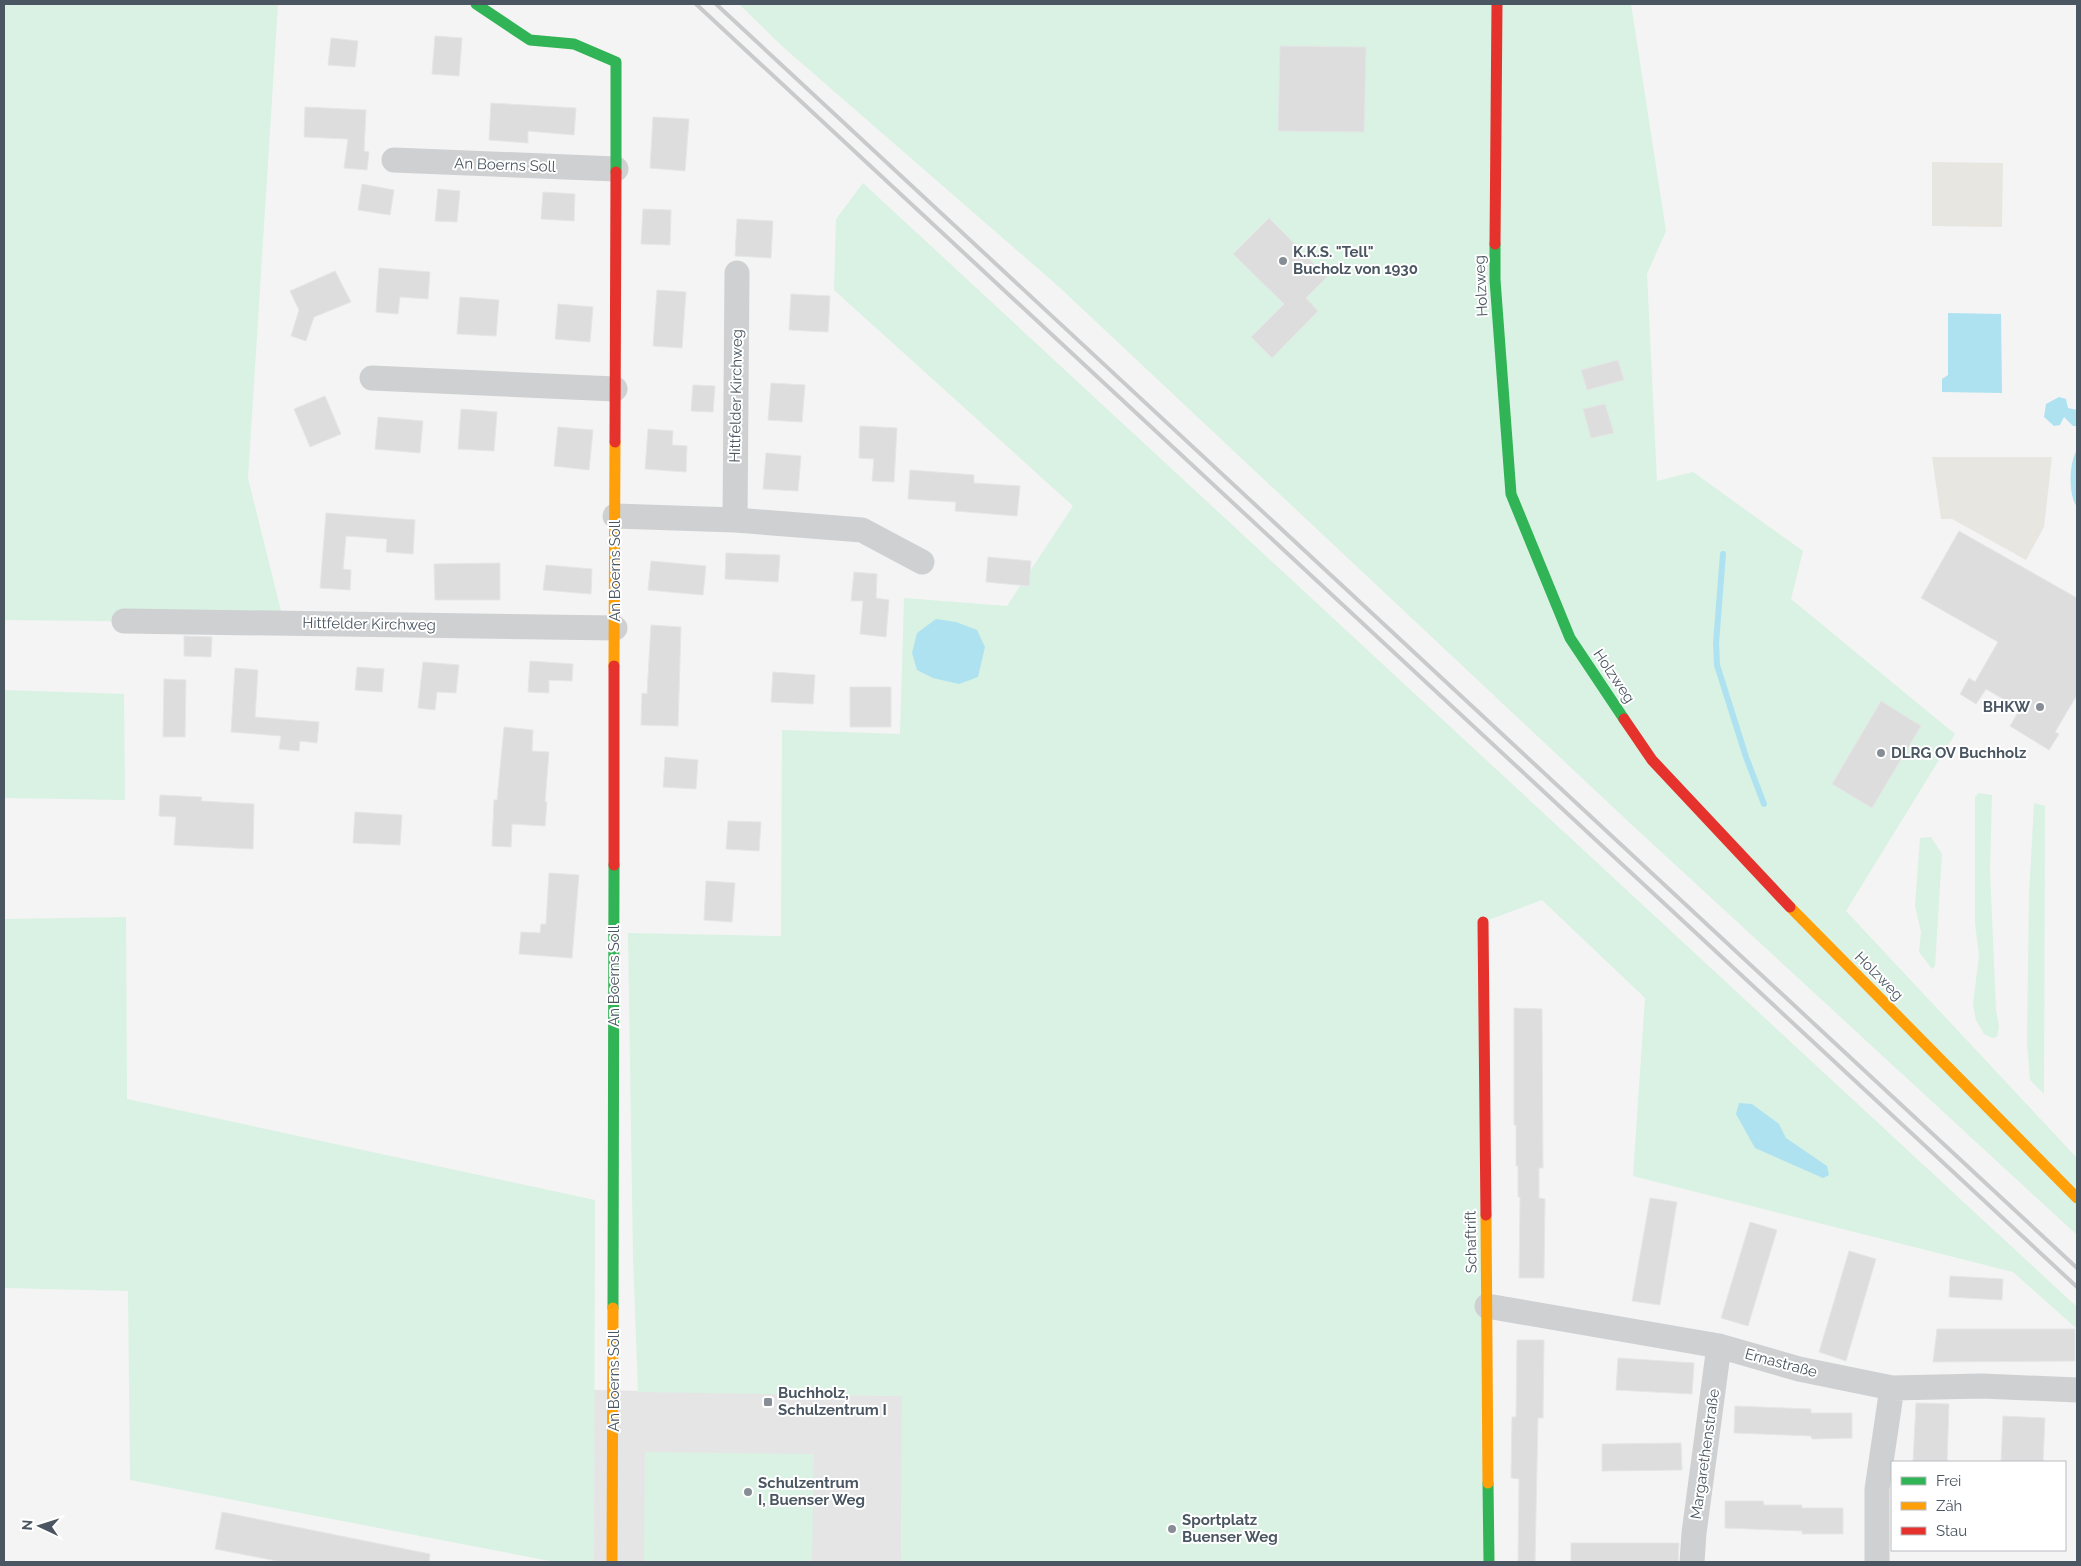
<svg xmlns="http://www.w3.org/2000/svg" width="2081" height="1566" font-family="Raleway,sans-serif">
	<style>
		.education { fill: #e6e5e6 }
		.green { fill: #d9f2e3 }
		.sand { fill: #e7e6e1 }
		.water { fill: #aee2f0 }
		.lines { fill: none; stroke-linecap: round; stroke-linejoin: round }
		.stream { stroke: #aee2f0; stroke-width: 6 }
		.building { fill: #ddddde; stroke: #e5e6e7 }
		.street { stroke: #ced0d2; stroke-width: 25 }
		.fast { stroke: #30b455; stroke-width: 11 }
		.slow { stroke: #ff9f0a; stroke-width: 11 }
		.jam { stroke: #e5322d; stroke-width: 11 }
		.rail { stroke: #c9cacc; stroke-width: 4 }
		.poi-dot { fill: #868d94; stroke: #fff; stroke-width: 2 }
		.labels { text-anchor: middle; stroke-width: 4; stroke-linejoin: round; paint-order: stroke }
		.street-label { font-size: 15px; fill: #4a5661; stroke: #fff }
		.poi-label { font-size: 15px; font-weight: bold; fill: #4a5661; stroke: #fff; text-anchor: start }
	</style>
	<rect width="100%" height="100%" fill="#f4f4f4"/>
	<!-- education -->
	<path class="education" d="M594,1390l309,6 -2,166h-307z"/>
	<!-- green -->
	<path class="green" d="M4,4h274l-30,474 36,145 -280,-3z
		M739,4h892l35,227 -19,43 10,207 36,-9 110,79 -12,48 164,135 -109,177 231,247v77l-445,-410 -574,-539 -275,-239z
		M863,183l1214,1124v22l-64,-57 -380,-96 12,-178 -103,-98 -59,22 6,640h-588l1,-166 -264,-4 -5,-135 -5,-324 153,3 1,-206 118,4 4,-136 103,8 66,-100 -239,-216 2,-71z
		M4,690l120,4 1,106 -121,-2z
		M1979,793l13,2 -2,75 6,140 3,17 -2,10 -5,1 -8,-4 -8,-14 -3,-15 6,-50 -4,-31v-127z
		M2034,803l11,3 -1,288 -14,-14 -3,-37 2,-148z
		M1931,837l11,17 -7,112 -3,3 -13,-17 2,-20 -6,-26 5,-68z
		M126,917l1,182 468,101 -1,362h-39l-425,-82 -2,-189 -124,-3v-369z
		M645,1452l169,2 -2,108h-168z"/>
	<!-- sand -->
	<path class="sand" d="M1932,162l71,1 -1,64 -70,-1z
		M1932,457h120l-8,70 -18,33 -74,-41h-11z"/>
	<!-- water -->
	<path class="water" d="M1948,313l53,1 1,79 -60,-1v-13l6,-4z
		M2059,397l7,2 2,9 9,2v16h-4l-9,-9 -4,8 -6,1 -10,-9 2,-13z
		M2077,450v57c-9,-12 -8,-45 0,-57z
		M936,619l20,3 21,8 8,17 -7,30 -19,7 -26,-6 -16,-8 -5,-17 5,-20z
		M1739,1103l13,1 27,20 7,14 41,28 2,9 -6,3 -68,-30 -19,-34z"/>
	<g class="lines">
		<!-- stream -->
		<path class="stream" d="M1723,554l-7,89 1,22 29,92 18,47"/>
	</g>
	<!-- building -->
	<path class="building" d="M435,36l27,2 -3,38 -27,-2z
		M331,38l27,3 -3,26 -27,-2z
		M1280,46l86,1 -2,85 -86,-1z
		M491,103l85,5 -2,27 -46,-4v12l-39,-3z
		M305,107l61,3 -2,41 5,1 -2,18 -23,-2 4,-29 -44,-2z
		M653,117l36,2 -4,52 -35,-3z
		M362,184l32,6 -4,25 -32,-5z
		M438,189l22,2 -3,31 -22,-1z
		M543,192l32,2 -1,27 -33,-2z
		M643,209l28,1 -1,35 -29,-1z
		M1269,218l58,59 -21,21 12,13 -46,47 -21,-21 33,-33 -51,-50z
		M737,219l36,2 -2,37 -36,-2z
		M379,268l51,4 -2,27 -28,-2 -2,17 -22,-2z
		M335,271l16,31 -37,15 -8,24 -15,-5 8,-26 -9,-19z
		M657,290l29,2 -4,56 -29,-2z
		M791,294l39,2 -2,36 -39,-2z
		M460,297l39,3 -3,36 -39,-2z
		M558,304l35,3 -3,35 -35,-3z
		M1618,360l6,20 -37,10 -6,-20z
		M771,383l34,2 -3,37 -34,-2z
		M693,385l22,1 -2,26 -22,-1z
		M325,396l16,38 -31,13 -16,-38z
		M1605,404l9,29 -23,5 -8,-29z
		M461,409l36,3 -3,39 -36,-2z
		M378,417l45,4 -3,32 -45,-4z
		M860,426l37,2 -3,54 -22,-1 2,-22 -15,-1z
		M558,427l35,3 -4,40 -35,-4z
		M648,429l25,2 -1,14 15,1 -1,26 -41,-3z
		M766,453l35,3 -3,35 -35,-2z
		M910,470l64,5v8l46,3 -3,30 -62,-5 1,-9 -48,-3z
		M326,513l89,7 -2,34 -27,-2 1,-13 -41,-3 -3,33 8,1 -1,20 -30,-2z
		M1959,531l118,67v97l-22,37 4,2 -10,16 -39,-24 10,-17 -34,-20 -10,15 -16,-10 9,-16 6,4 23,-40 -77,-44z
		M726,553l54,2 -2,27 -53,-3z
		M988,557l43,4 -2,25 -43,-4z
		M651,561l55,5 -3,29 -55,-5z
		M500,563v37h-65l-1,-36z
		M546,565l46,4 -1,25 -48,-4z
		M854,572l23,2 -1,24 13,2 -3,37 -26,-3 3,-33h-12z
		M651,625l30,2 -3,99 -37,-1 1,-32 5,1z
		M184,636l28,1 -1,20 -27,-1z
		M530,661l43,3 -1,17 -23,-1v13l-21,-1z
		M423,662l36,3 -3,28 -19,-1 -2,18 -17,-2z
		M357,667l27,2 -2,23 -27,-2z
		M235,668l23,2 -3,47 64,5 -2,21 -17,-2 -1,10 -20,-2 2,-13 -50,-4z
		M773,672l42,3 -2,29 -42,-2z
		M164,679l22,1 -1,57h-22z
		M850,687h41v40h-41z
		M1881,701l40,25 -49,82 -40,-24z
		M504,727l29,3 -1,21 17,1 -4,50h2l-2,24 -33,-2 -1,23 -19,-1 2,-46h3z
		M665,757l33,3 -2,29 -33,-2z
		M160,795l42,2 -1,4 53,3 -1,45 -79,-4 2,-28 -17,-1z
		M355,812l47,3 -2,30 -47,-2z
		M728,821l33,1 -2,29 -33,-2z
		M549,873l30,2 -7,83 -53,-4 2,-22 19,1 1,-9h5z
		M706,881l29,2 -3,39 -28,-2z
		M1514,1008l28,1 1,159h-4v30l6,1 -1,79h-25l1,-81h-2v-31h-2v-41h-2z
		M1650,1198l27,4 -17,103 -28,-4z
		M1750,1222l27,8 -29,96 -27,-8z
		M1849,1251l27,8 -30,102 -27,-9z
		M1950,1276l53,3 -1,21 -53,-3z
		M1937,1329h138v32l-142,1z
		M1517,1340h27l-1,78h-5l-3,144h-17l1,-83 -8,-1 1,-61h4z
		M1618,1358l76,5 -2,31 -76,-4z
		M1916,1403l33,1 -2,58h-34z
		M1735,1406l76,3v4h41v25l-40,1 -1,-3 -77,-3z
		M2003,1416l42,2 -2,44h-42z
		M1681,1443l1,27 -80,1v-27z
		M1725,1501h38l1,4h38v3h41v26h-41v-3l-77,-3z
		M222,1512l208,42 -1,8h-147l-67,-13z
		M1571,1543h108l-1,19h-107z"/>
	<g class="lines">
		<!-- street -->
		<path class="street" d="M394,160l222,9
			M372,378l243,11
			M615,516l120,4 127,10 60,32
			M735,520l2,-247
			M124,621l491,7
			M1487,1306l232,40 80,23 93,19 90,-2 95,4
			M1692,1562l2,-29 25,-187
			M1877,1562v-73l15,-101"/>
		<!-- fast -->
		<path class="fast" d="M476,4l54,36 44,4 42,18v110
			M1495,244v36l16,214 59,144 54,81
			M613,1308l1,-443
			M1488,1483l1,79"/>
		<!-- slow -->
		<path class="slow" d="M614,666l1,-224
			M1790,907l287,291
			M1486,1215l2,268
			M612,1562l1,-254"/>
		<!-- jam -->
		<path class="jam" d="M1495,244l2,-240
			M615,442l1,-270
			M1624,719l28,41 138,147
			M614,865v-199
			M1483,922l3,293"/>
		<!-- rail -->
		<path class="rail" d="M696,4l1381,1283
			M716,4l1361,1264"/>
	</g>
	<!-- markers -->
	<g class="poi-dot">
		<circle cx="1283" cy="261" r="5"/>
		<circle cx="2040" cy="707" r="5"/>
		<circle cx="1881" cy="753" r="5"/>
		<rect x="763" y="1397" width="10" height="10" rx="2.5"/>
		<circle cx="748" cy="1492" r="5"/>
		<circle cx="1172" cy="1529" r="5"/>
	</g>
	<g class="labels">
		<!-- street labels -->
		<g class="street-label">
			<text transform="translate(505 165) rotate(2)" y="5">An Boerns Soll</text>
			<text transform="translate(1481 286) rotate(-93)" y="5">Holzweg</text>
			<text transform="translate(736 396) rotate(-89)" y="5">Hittfelder Kirchweg</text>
			<text transform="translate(615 571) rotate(-90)" y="5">An Boerns Soll</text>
			<text transform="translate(369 624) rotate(1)" y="5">Hittfelder Kirchweg</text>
			<text transform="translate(1614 676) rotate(56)" y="5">Holzweg</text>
			<text transform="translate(614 976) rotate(-90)" y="5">An Boerns Soll</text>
			<text transform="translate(1879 976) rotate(45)" y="5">Holzweg</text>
			<text transform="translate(1471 1242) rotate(-91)" y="5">Schaftrift</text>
			<text transform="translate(1781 1363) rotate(15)" y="5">Ernastraße</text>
			<text transform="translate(614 1381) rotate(-90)" y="5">An Boerns Soll</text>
			<text transform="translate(1705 1454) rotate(-82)" y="5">Margarethenstraße</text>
		</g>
		<!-- poi labels -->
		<g class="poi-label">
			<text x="1293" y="257">K.K.S. "Tell"<tspan x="1293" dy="17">Bucholz von 1930</tspan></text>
			<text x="2030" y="712" text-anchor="end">BHKW</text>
			<text x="1891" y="758">DLRG OV Buchholz</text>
			<text x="778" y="1398">Buchholz,<tspan x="778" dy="17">Schulzentrum I</tspan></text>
			<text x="758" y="1488">Schulzentrum<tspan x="758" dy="17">I, Buenser Weg</tspan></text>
			<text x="1182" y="1525">Sportplatz<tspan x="1182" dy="17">Buenser Weg</tspan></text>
		</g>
	</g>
	<!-- border -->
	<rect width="2081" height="1566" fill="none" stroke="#4a5661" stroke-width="10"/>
	<!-- legend -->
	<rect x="1891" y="1461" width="175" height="90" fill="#ffffff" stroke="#b7bbc0"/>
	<rect x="1901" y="1477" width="25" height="8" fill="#30b455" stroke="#b7bbc0"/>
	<text x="1936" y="1486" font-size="15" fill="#4a5661">Frei</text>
	<rect x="1901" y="1502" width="25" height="8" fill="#ff9f0a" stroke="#b7bbc0"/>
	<text x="1936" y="1511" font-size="15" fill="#4a5661">Zäh</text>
	<rect x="1901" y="1527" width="25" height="8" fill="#e5322d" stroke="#b7bbc0"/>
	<text x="1936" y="1536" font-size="15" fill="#4a5661">Stau</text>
	<!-- north arrow -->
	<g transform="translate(40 1526) rotate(274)" stroke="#ffffff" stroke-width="4" paint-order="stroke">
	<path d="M0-4L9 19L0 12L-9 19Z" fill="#4a5661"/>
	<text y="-8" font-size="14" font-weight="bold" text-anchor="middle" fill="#4a5661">N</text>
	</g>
</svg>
